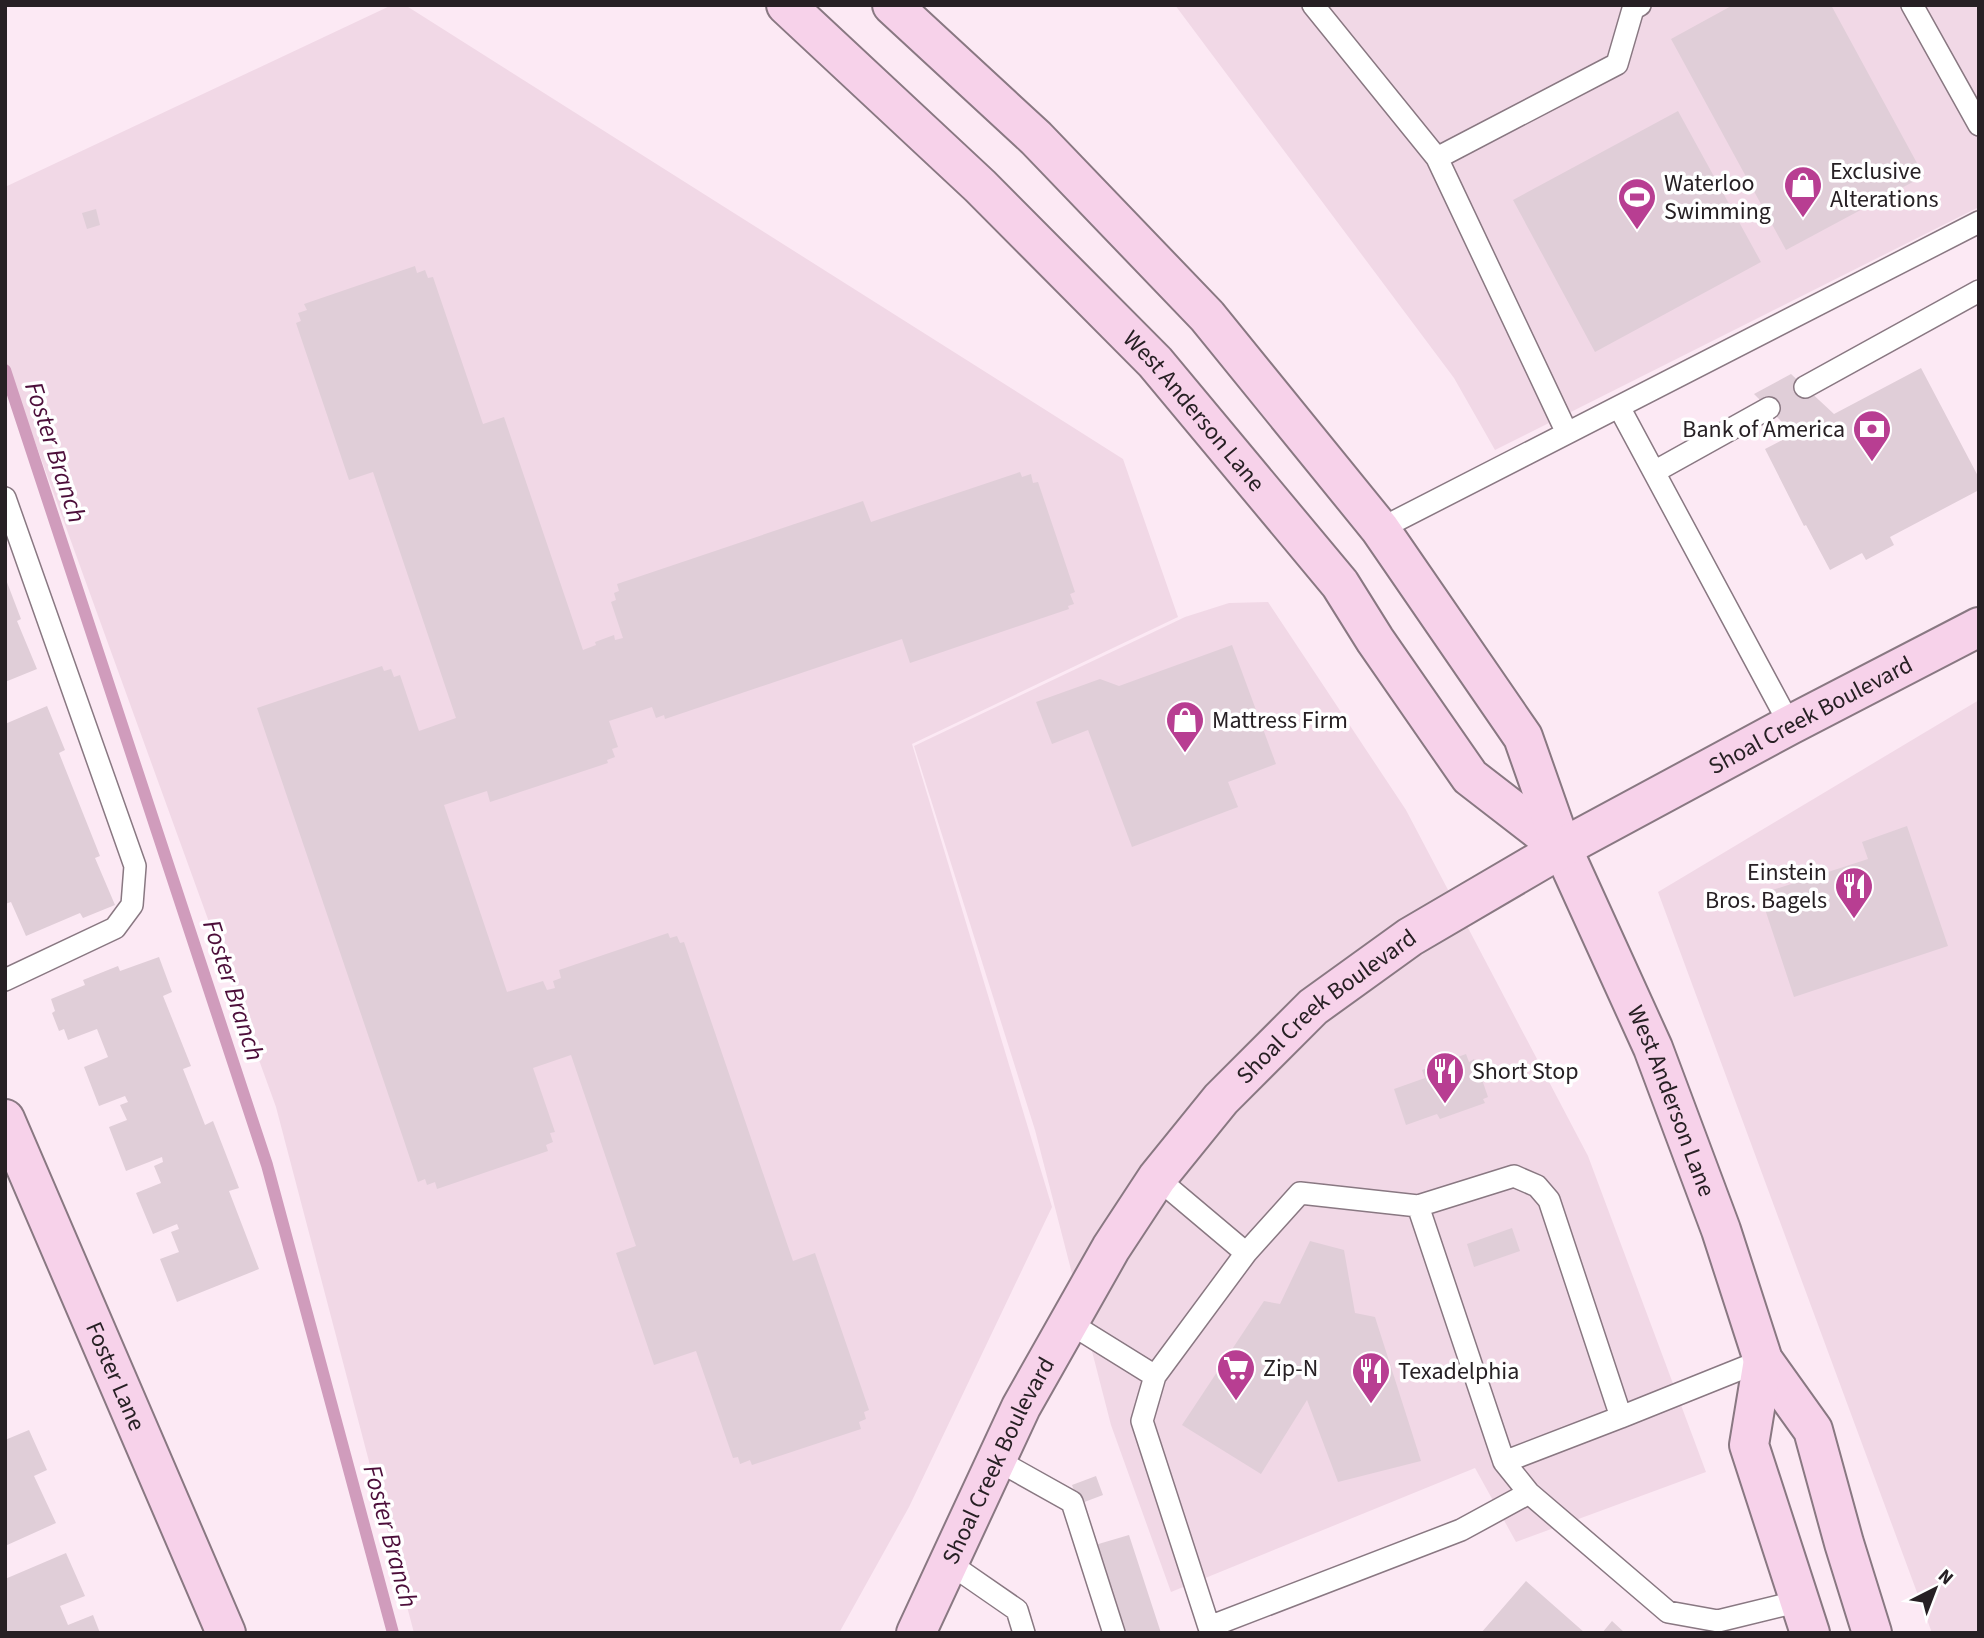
<svg xmlns="http://www.w3.org/2000/svg" width="1984" height="1638" font-family="'Source Sans 3',sans-serif">
	<style>
		.built { fill: #f1d8e6 }
		.lines { fill: none; stroke-linecap: round; stroke-linejoin: round }
		.stream { stroke: #d09cbc; stroke-width: 12 }
		.building { fill: #e0ced8 }
		.lane-casing { stroke: #897882; stroke-width: 24 }
		.secondary-casing { stroke: #897882; stroke-width: 42 }
		.lane { stroke: #fff; stroke-width: 21 }
		.secondary { stroke: #f7d2ea; stroke-width: 38 }
		.labels { text-anchor: middle; stroke-width: 7; stroke-linejoin: round; paint-order: stroke }
		.poi-label { font-size: 24px; fill: #272024; stroke: #fff; text-anchor: start }
		.street-label { font-size: 24px; fill: #272024; stroke: #fff }
		.water-label { font-size: 26px; font-style: italic; fill: #4c0e3a; stroke: #fff }
	</style>
	<rect width="100%" height="100%" fill="#fce9f4"/>
	<!-- built -->
	<path class="built" d="M392,5h13l718,454 55,158 -266,127 140,463 -143,300 -70,126h-425l-138,-526 -271,-748v-172z
		M1175,5h804v202l-484,243 -41,-72z
		M1268,602l138,208 182,346 118,316 -190,70 -41,-74 -304,124 -60,-167 -76,-295 -121,-384 271,-129 44,-14z
		M1979,700v933h-47l-274,-741z"/>
	<g class="lines">
		<!-- stream -->
		<path class="stream" d="M5,370l262,795 126,468"/>
	</g>
	<!-- building -->
	<path class="building" d="M1733,5h98l93,171 -138,74 -115,-211z
		M1678,111l83,151 -166,90 -82,-152z
		M96,209l4,16 -13,4 -5,-16z
		M415,266l2,7 8,-3 3,8 5,-1 50,147 21,-7 79,233 13,-5 -1,-3 19,-7 1,5 8,-2 -12,-36 5,-2 -2,-7 5,-2 -2,-7 246,-83 8,21 149,-50 2,5 9,-3 2,9 5,-1 37,110 -5,2 4,10 -6,2 1,3 -159,54 -8,-24 -237,80 -1,-4 -8,3 -4,-11 -43,14 9,26 -6,2 3,8 -8,3 1,3 -118,39 -3,-11 -43,14 63,187 36,-11 4,9 8,-2 -2,-7 8,-3 -2,-8 109,-37 2,5 7,-2 3,7 4,-1 109,319 22,-8 54,157 -5,2 2,7 -7,3 2,7 -109,36 -2,-5 -10,4 -2,-7 -5,1 -37,-107 -42,14 -38,-112 20,-7 -65,-191 -38,13 22,64 -5,1 3,9 -7,3 2,6 -111,38 -2,-7 -8,3 -2,-6 -7,3 -161,-474 125,-42 2,5 7,-2 3,8 6,-2 19,56 37,-13 -83,-246 -24,8 -53,-157 5,-2 -3,-8 9,-3 -3,-6z
		M1921,368l58,110v12l-89,47 4,8 -28,15 -4,-7 -32,17 -24,-45 -2,1 -39,-77 29,-15 -40,-40 37,-20 43,40z
		M5,577l16,42 -4,2 20,48 -32,13z
		M1232,645l44,119 -48,18 10,25 -106,40 -44,-117 -36,14 -16,-42 64,-23 19,7z
		M47,706l18,44 -6,3 41,103 -5,2 20,47 -32,13 -3,-5 -54,23 -15,-34 -6,2v-180z
		M1907,826l41,120 -154,51 -34,-103 108,-35 -6,-17z
		M159,957l13,35 -9,4 28,70 -8,3 22,56 8,-4 26,67 -10,3 30,78 -82,33 -17,-43 19,-7 -8,-20 8,-3 -2,-5 -24,10 -17,-41 25,-10 -7,-17 9,-4 -1,-5 -36,14 -17,-44 18,-7 -7,-15 8,-3 -3,-6 -26,10 -15,-39 24,-10 -11,-28 -29,11 -4,-11 -5,2 -7,-18 3,-2 -4,-12 34,-14 -2,-5 35,-14 2,5z
		M1466,1054l3,8 5,-3 2,3 12,35 -5,2 2,4 -45,16 -3,-5 -31,11 -12,-36 31,-11 -3,-8z
		M1512,1228l8,23 -46,16 -7,-23z
		M1310,1241l34,9 11,63 20,4 46,144 -83,21 -31,-82 -46,74 -79,-49 82,-124 16,3z
		M29,1430l18,40 -13,6 22,47 -51,23v-106z
		M1096,1476l7,19 -24,9 -7,-19z
		M1129,1535l32,98h-38l-28,-88z
		M66,1553l19,43 -25,10 8,19 25,-10 7,18h-95v-54z
		M1526,1581l59,52h-104z
		M1612,1621l13,12h-23z"/>
	<g class="lines">
		<defs>
			<path id="lane" d="M1313,5l124,153 130,275
				M1912,5l67,120
				M1437,158l180,-94 16,-55 7,-4
				M1805,387l174,-96
				M1619,407l171,318
				M1654,472l115,-64
				M5,498l130,368 -3,39 -17,23 -110,52
				M1380,529l599,-307
				M1418,1206l86,256
				M1246,1253l54,-60 118,13 96,-30 23,10 12,14 72,217 142,-57
				M1068,1322l87,54 91,-123 -89,-75
				M1155,1376l-13,45 67,206 252,-97 68,-37 139,119 50,9 82,-20
				M997,1460l75,42 42,131
				M1529,1493l-25,-31 117,-45
				M949,1563l68,47 7,23"/>
			<g id="secondary">
				<path id="s1" d="M786,5l194,181 175,176 185,222 35,56 95,137 92,71"/>
				<path id="s2" d="M892,5l144,133 171,178 173,213 143,208 39,111 91,200 68,182 42,130 50,70 31,113 28,90"/>
				<path id="s3" d="M5,1119l221,514"/>
				<path d="M1763,1360l-14,85 61,188"/>
				<path id="s4" d="M916,1633l105,-226 90,-159 46,-70 64,-79 92,-92 97,-70 152,-89 228,-123 189,-98"/>
			</g>
		</defs>
		<!-- lane casing -->
		<use href="#lane" class="lane-casing"/>
		<!-- secondary casing -->
		<use href="#secondary" class="secondary-casing"/>
		<!-- lane -->
		<use href="#lane" class="lane"/>
		<!-- secondary -->
		<use href="#secondary" class="secondary"/>
	</g>
	<!-- icons -->
	<defs>
		<symbol id="shop-pin" viewBox="-11 -11 22 30"><path d="M0 17L-7.5 6A9.5 9.5 0 1 1 7.5 6Z" fill="#b83e92" stroke="#fff"/><path d="M-5-2.5h2.3a2.7 3.5 0 0 1 5.4 0H5L5.5 6h-11ZM-1.5-2.5h3a1.5 2.3 0 0 0-3 0Z" fill="#fff"/></symbol>
		<symbol id="stadium-pin" viewBox="-11 -11 22 30"><path d="M0 17L-7.5 6A9.5 9.5 0 1 1 7.5 6Z" fill="#b83e92" stroke="#fff"/><path d="M0-5a6.5 5 0 1 0 0 10a6.5 5 0 1 0 0-10ZM-3.5-1.8h7v3.6h-7Z" fill="#fff"/></symbol>
		<symbol id="bank-pin" viewBox="-11 -11 22 30"><path d="M0 17L-7.5 6A9.5 9.5 0 1 1 7.5 6Z" fill="#b83e92" stroke="#fff"/><path d="M-6-4H6V4H-6ZM0-2.3a2.3 2.3 0 1 0 0 4.6a2.3 2.3 0 1 0 0-4.6Z" fill="#fff"/></symbol>
		<symbol id="restaurant-pin" viewBox="-11 -11 22 30"><path d="M0 17L-7.5 6A9.5 9.5 0 1 1 7.5 6Z" fill="#b83e92" stroke="#fff"/><path d="M-5-6h1v4h1v-4h1v4h1v-4h1v5L-1.5 .5V6h-2V.5L-5-1ZM5-6V6H3V1.5H1.5Q1.5-4 5-6Z" fill="#fff"/></symbol>
		<symbol id="supermarket-pin" viewBox="-11 -11 22 30"><path d="M0 17L-7.5 6A9.5 9.5 0 1 1 7.5 6Z" fill="#b83e92" stroke="#fff"/><path d="M-6-5.5h2.5l.6 2H6L4.5 2H-2.5L-4.4-4H-6ZM-1.5 3.2a1.3 1.3 0 1 0 .1 0ZM3 3.2a1.3 1.3 0 1 0 .1 0Z" fill="#fff"/></symbol>
	</defs>
	<g fill-rule="evenodd">
		<use href="#shop-pin" x="1781" y="163" width="44" height="60"/>
		<use href="#stadium-pin" x="1615" y="175" width="44" height="60"/>
		<use href="#bank-pin" x="1850" y="407" width="44" height="60"/>
		<use href="#shop-pin" x="1163" y="698" width="44" height="60"/>
		<use href="#restaurant-pin" x="1832" y="864" width="44" height="60"/>
		<use href="#restaurant-pin" x="1423" y="1049" width="44" height="60"/>
		<use href="#supermarket-pin" x="1214" y="1346" width="44" height="60"/>
		<use href="#restaurant-pin" x="1349" y="1349" width="44" height="60"/>
	</g>
	<g class="labels">
		<!-- poi labels -->
		<g class="poi-label">
			<text x="1830" y="179">Exclusive<tspan x="1830" dy="28">Alterations</tspan></text>
			<text x="1664" y="191">Waterloo<tspan x="1664" dy="28">Swimming</tspan></text>
			<text x="1845" y="437" text-anchor="end">Bank of America</text>
			<text x="1212" y="728">Mattress Firm</text>
			<text x="1827" y="880" text-anchor="end">Einstein<tspan x="1827" dy="28">Bros. Bagels</tspan></text>
			<text x="1472" y="1079">Short Stop</text>
			<text x="1263" y="1376">Zip-N</text>
			<text x="1398" y="1379">Texadelphia</text>
		</g>
		<!-- street labels -->
		<g class="street-label">
			<text dy="8" stroke="none"><textPath href="#s1" startOffset="576">West Anderson Lane</textPath></text>
			<text dy="8" stroke="none"><textPath href="#s4" startOffset="1325">Shoal Creek Boulevard</textPath></text>
			<text dy="8" stroke="none"><textPath href="#s4" startOffset="758">Shoal Creek Boulevard</textPath></text>
			<text dy="8" stroke="none"><textPath href="#s2" startOffset="1363">West Anderson Lane</textPath></text>
			<text dy="8" stroke="none"><textPath href="#s3" startOffset="280">Foster Lane</textPath></text>
			<text dy="8" stroke="none"><textPath href="#s4" startOffset="191">Shoal Creek Boulevard</textPath></text>
		</g>
		<!-- water labels -->
		<g class="water-label">
			<text transform="translate(56 452) rotate(72)" y="9">Foster Branch</text>
			<text transform="translate(234 990) rotate(72)" y="9">Foster Branch</text>
			<text transform="translate(391 1536) rotate(75)" y="9">Foster Branch</text>
		</g>
	</g>
	<!-- border -->
	<rect width="1984" height="1638" fill="none" stroke="#272024" stroke-width="14"/>
	<!-- north arrow -->
	<g transform="translate(1935 1589) rotate(42)" stroke="#ffffff" stroke-width="5" paint-order="stroke">
	<path d="M0-5L12 26L0 18L-12 26Z" fill="#272024"/>
	<text y="-10" font-size="19" font-weight="bold" text-anchor="middle" fill="#272024">N</text>
	</g>
</svg>
